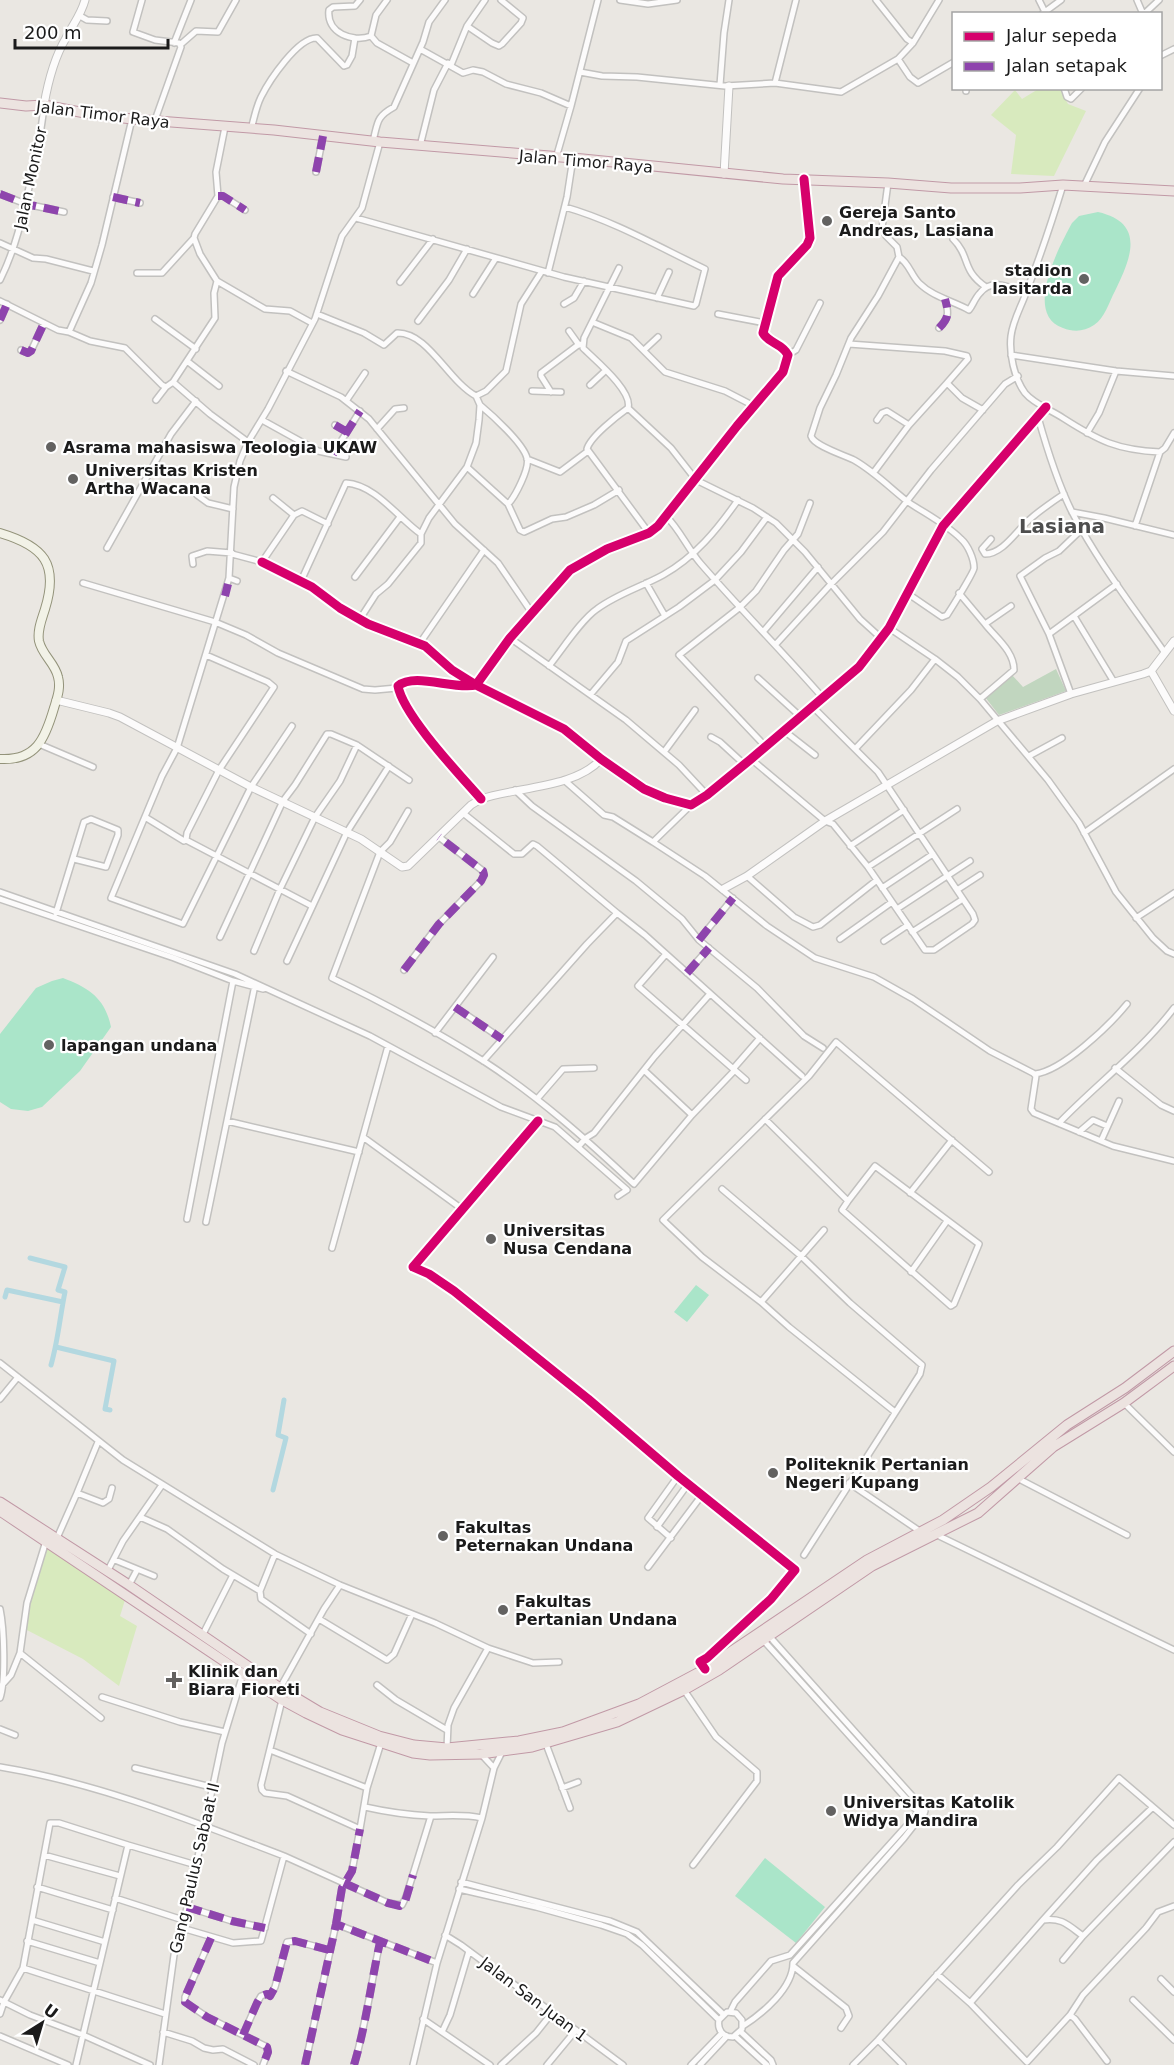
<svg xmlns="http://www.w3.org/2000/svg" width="1174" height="2065" font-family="'DejaVu Sans',sans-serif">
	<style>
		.grass { fill: #d8eabe }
		.cemetery { fill: #c1d6bf }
		.pitch { fill: #aae5c9 }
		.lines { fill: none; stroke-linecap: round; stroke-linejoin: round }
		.canal { stroke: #b3d8e0; stroke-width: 5 }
		.minor-casing { stroke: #c2c1bf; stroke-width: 8 }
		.tertiary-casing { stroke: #c2c1bf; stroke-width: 9 }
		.secondary-casing { stroke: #93937a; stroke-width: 10 }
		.trunk-casing { stroke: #c199a6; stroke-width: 11 }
		.minor { stroke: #fcfbfb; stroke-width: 5 }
		.tertiary { stroke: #fcfbfb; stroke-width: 7 }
		.secondary { stroke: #f2f2e7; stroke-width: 8 }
		.trunk { stroke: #ece3e0; stroke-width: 9 }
		.quiet { stroke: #8e44ad; stroke-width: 8; stroke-dasharray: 15 8; stroke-linecap: butt }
		.cycleway-casing { stroke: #fff; stroke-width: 13 }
		.cycleway { stroke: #d6006c; stroke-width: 9 }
		.poi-dot { fill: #636261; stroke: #fff; stroke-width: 2 }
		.labels { text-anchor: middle; stroke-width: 4.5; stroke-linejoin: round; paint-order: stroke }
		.street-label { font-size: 16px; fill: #1b1b1b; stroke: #fff }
		.poi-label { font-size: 16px; font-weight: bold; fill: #1b1b1b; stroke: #fff; text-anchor: start }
		.quarter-label { font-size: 20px; font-weight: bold; fill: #4e4e4e; stroke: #fff }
	</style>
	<rect width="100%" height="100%" fill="#eae7e2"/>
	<!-- grass -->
	<path class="grass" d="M1040,88l20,1 8,15 18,7 -32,65 -43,-2 5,-39 -25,-20 24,-25 7,9z
		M47,1548l78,52 -5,16 17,10 -18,60 -36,-27 -60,-31 20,-72z"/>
	<!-- cemetery -->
	<path class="cemetery" d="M1056,669l10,22 -67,24 -14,-18 27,-22 11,12z"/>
	<!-- pitch -->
	<path class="pitch" d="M1098,212c48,11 33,46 17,79 -6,11 -10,27 -21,34 -10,7 -21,7 -31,3 -40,-14 -4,-81 9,-105l7,-7z
		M63,978c26,10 42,20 48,49l-31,44 -38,36 -14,4 -17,-2 -11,-7v-68l36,-46 16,-7z
		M696,1285l13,10 -22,27 -13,-10z
		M765,1858l60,49 -29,36 -61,-47z"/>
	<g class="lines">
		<!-- canal -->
		<path class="canal" d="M30,1258l35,9 -7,23 7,2c-5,24 -7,49 -14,73
			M5,1297l2,-7 56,12
			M56,1347l58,14 -9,48 5,1
			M273,1490l13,-52 -8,-3 6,-35"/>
		<defs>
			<path id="minor" d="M142,0l-9,32 22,8 24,3 2,4 -26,73
				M360,0l-5,6 -22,1 -4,3c-3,23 24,33 42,26
				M387,0l-11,15 -5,21 6,7 36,20
				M620,0l28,4 29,-4
				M876,0l31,39 6,4
				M1039,0l6,12
				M1137,0l6,14
				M1042,14l19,-14
				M1144,14l15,-14
				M80,16l7,4 20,1
				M467,26l25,17 7,3 3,-2 19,-21 2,-5 -22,-18
				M174,43l17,-43
				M180,45l16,-14 22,1 18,-32
				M420,49l43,24 10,-3 10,2 23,12 35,9 30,13
				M1160,56l14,-7
				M898,59l12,18 8,6 36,-21
				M451,65l16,-39 18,-26
				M580,72l22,4 35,1 88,9 50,-3 66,9 57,-33 15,-16 26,-43
				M775,83l21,-83
				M720,85l4,-52 5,-33
				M1064,88l3,9 4,2 11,-11
				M966,91v-3
				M225,127l-9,45 2,24 -23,38 -1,4 6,16 17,27 48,28 25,2 22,12
				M251,129c3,-10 5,-22 10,-32 8,-16 37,-60 56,-59l27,28 3,-1 5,-9 3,-18
				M373,141c5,-19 3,-24 21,-34l29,-65 6,-20 16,-22
				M420,146l14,-56 14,-27
				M556,158l15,-52 27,-106
				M316,172l7,-36
				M888,183l-6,45 4,8 11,11 2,10 -21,39 -27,42 -15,37 -16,33 -9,28c3,10 33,19 43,24 21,12 36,28 54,42 18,12 38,22 53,37 7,6 13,20 13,29 0,4 -23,41 -27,47l-5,2 -35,-24
				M1063,185c-11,36 -23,72 -37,108 -5,14 -13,27 -15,43 -2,17 3,42 14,57 9,11 26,17 38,25 36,23 54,32 97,34l5,-4 9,-15
				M1084,186l21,-44 35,-54
				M0,194l26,10 38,8
				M218,196h5l22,14
				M113,197l27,6
				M356,218l208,59 130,29 2,-2 9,-35c-46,-22 -91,-48 -140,-62
				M953,239c18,18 8,31 33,48
				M0,243l33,15 13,1 47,12
				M899,257c10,6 12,18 20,26 14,14 34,18 50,27 4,-5 6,-12 11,-17 12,-16 31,-5 46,0
				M619,268l-35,70 -1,10c12,12 50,43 45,60l43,40 25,32 57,28 23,15 29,29 55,67 21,19
				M137,273h25l32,-35
				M548,273l19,-76 6,-39
				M0,280c17,-34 24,-70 32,-106 5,-23 10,-45 12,-69
				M217,281l-3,12 1,25 -42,64 37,32 38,28
				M400,282l33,-43
				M473,294l23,-36
				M657,298l12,-26
				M0,301l58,29 11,2 21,9 35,7 37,37 4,2 7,-5
				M564,304l10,-6 10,-17
				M317,314l47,19 20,12 13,-12c31,-1 51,48 79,63
				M718,314l47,9
				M155,319l41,30
				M0,320l7,-16
				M418,321l31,-41 18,-31
				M592,322l39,16 34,34 60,19 29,15
				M939,328c10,-10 10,-15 6,-29
				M569,331l10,14
				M69,332l22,-49 11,-38 30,-126
				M849,344l96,7 22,5 1,3 -21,24
				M21,350l7,3 3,-2 13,-28
				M644,350l14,-13
				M788,355l8,-5 24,-47
				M1011,355l105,16 58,5
				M187,361l32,25
				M286,371l55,26 28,22 86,105 43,39 34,50
				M590,385l15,-14
				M532,391l29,1
				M551,392l-10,-16v-3l37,-28 4,-1
				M156,400l10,-13
				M346,401l19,-28
				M480,405c12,10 43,38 47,53 3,10 -12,39 -19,46
				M628,408c-11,8 -38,29 -41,41l62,84
				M1038,417c9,32 19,65 34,95 26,50 61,95 93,141
				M262,420l56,31 28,6
				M877,420l5,-7 5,-2 22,14 38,-42 15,15 21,12
				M335,425l12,7
				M377,429l18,-20 9,-1
				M1087,433l12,-20 17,-42
				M333,454l27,-43
				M527,459l33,13 28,-21
				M467,467l41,37 12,26 4,2 28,-13 14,-2 28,-12 25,-15
				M874,472l35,-47
				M197,495l11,8 25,6
				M1072,512l32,6 70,17
				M294,515l8,-4 26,13
				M666,516c14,14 22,33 35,48 40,46 82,88 122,134
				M1135,526l25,-74
				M991,539l-9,10 3,5c18,0 32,-24 44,-34 11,-10 23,-18 35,-26
				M107,548l64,-114 25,-33
				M232,554l30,8 32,-47 -21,-17
				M262,562l50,25 28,21 28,16 57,22 27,24 24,15
				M193,564l-1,-8 15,-5 25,2
				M355,577l45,-60
				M229,578l-52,170 -15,28 -51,122 72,26 68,-137 41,-61
				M237,581l-8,-3 5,-91 6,-26 8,-19 20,-33 47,-90 27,-83 20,-28 18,-66
				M301,581l45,-98c30,2 52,35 75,51
				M83,583l132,39 31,13 32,18 85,36 12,1 22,-2
				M646,583l19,33
				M959,593l26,31
				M1074,616l40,66
				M360,619l16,-25 12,-10 33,-41v-9l8,-16 38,-51 9,-24 3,-23 1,-15 -4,-9 10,-5 20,-20 15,-67 21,-33
				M889,628l46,31 23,18 22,22 68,81 31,43 37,69 37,46 14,13 7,3
				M763,632l55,-65
				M1049,634l68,-50
				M510,638l116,82 53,45 28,30
				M420,643l64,-93
				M776,644l55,-60 52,-52 48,-62 74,-86 13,-8
				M206,655l62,27 6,5 -55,83 -32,63 -1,7 126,66
				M549,666c13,-16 32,-46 48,-57 20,-15 44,-22 66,-34 32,-18 54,-45 75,-75
				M758,678l43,39
				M476,685h-35l-33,-5 -8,4 -3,4c23,41 53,76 84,111
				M591,694l27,-32 8,-21 53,-34 36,-27 26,-28 26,-35
				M1071,694l-22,-60 -29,-58 25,-18 14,-7 23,-22
				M980,699l34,-29c0,-19 -18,-32 -29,-46l26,-18
				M783,730l32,25
				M711,737l9,5 24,22
				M39,744l54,23
				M765,746l-86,-91 60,-47 17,-17 28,-41 14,-16 12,-31
				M856,748l55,-58 24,-31
				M664,752l31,-42
				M1029,756l33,-18
				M751,759l74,62 8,3 35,43 57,83h9l38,-26 3,-4 -2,-6 -95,-142 -65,-65
				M564,780l40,35 9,2 40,25
				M515,790l17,16 104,75 35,29 11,9 17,21 58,48 47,48 19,12
				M691,805l-38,37 52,34 62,50 48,32 59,19 39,22 77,52 43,22 3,3 -5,33 3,4 79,33 61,15
				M408,811l-18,31 -10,10 -48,126c52,25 104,53 153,84 54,35 102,78 149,122l58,-69 43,-45
				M463,813l51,41h8l11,-10 4,2 80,67
				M145,817l39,24 2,-1
				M1084,833l90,-64
				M850,846l54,-36
				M868,867l89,-58
				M747,876l47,41 19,10 7,-2 57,-45
				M882,888l51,-34
				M957,890l23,-15
				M0,892l235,82 135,62 131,71 54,20 72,63 -9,6
				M0,899l174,59 59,23 30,8
				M897,909l73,-48
				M56,913l28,-91 7,-3 27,11v5l-12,32 -32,-8
				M1136,918l38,-25
				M912,932l51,-33
				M220,937l63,-136 12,-16 32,-51h4l26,11 52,35
				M840,939l52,-37
				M699,940l34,-42
				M884,941l24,-16
				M254,951l26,-62 35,-72 25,-36 17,-36
				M666,954l-28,32 108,94
				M287,961l60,-129 42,-66
				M404,970l35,-46 42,-43 3,-6 -1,-4 -44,-34
				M687,973l22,-25
				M455,1007l47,32
				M435,1033l58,-76
				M483,1061l104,-117 30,-31 28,22 157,141
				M1115,1068l46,37 13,6
				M733,1069l27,-31
				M645,1071l47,44
				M1035,1074c27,-3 74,-48 92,-70
				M537,1099l26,-30 31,-1
				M765,1119l83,82 27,-35 104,78 -25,60 -3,2 -109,-96 6,-9
				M227,1121l132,31
				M538,1121l-125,146 16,7 25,17 134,108 90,77 117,94 -24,29 -64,59 -7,4 5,7
				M1060,1124l1,-3c37,-38 81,-71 113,-113
				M1079,1132l14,-12 14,6
				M363,1137l99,72
				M1101,1141l18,-40
				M578,1147l8,-9 8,-5 61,-77 54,-61
				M722,1189l79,67 49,47 72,62 -2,9 -116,181
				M910,1193l42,-53
				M187,1219l46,-238
				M206,1222l49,-237
				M332,1248l56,-202
				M911,1272l36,-51
				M761,1302l63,-72
				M0,1363l123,97 152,94 65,31 95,38 53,25 45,15 26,-1
				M0,1399l18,-22
				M1124,1403l50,49
				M895,1412l-106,-85 -28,-25 -59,-45 -39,-37 146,-144 27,-34 153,130
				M1019,1479l108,56
				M849,1483l72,49
				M77,1493l21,-51
				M140,1517l27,12 56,40 37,22
				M657,1527l31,-43
				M935,1534l239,116
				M57,1538l20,-45 26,10 6,-4 3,-11
				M671,1538l-23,-20 30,-42
				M46,1541l-19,62 -7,50 81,65
				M275,1554l-15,37 1,8 50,35
				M115,1560l39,16
				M648,1567l54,-72
				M107,1572l16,-31 39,-56
				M129,1585l8,-15
				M0,1609c4,19 6,71 0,89
				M319,1619l68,41 7,-6 18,-40
				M202,1636l31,-61
				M770,1637l153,171
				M764,1641l156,173h4l1,-3 -4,-3 -3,3
				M2,1685l9,-10 9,-22
				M377,1685l19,15 51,30
				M280,1688l44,-79 16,-24
				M684,1690l32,47 41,35v9l-64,84
				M102,1697l78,25 45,10
				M282,1700l-21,85 1,5 3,3 22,3 73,33 7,-41 14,-45
				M0,1729l15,6
				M546,1744l24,64
				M447,1748l1,-23 6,-17 34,-60
				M270,1750l97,38
				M481,1754l13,14
				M0,1767c98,16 192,54 284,89l-23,85 -28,2 -51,-15
				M135,1768l76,19
				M562,1788l16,-6
				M365,1807c22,5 43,8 65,9 19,0 33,-2 52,2
				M128,1845l-69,-22h-9l-27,145 -19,34 26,13 53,20 45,-190 68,20
				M44,1855l76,21
				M284,1856l104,47 14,2 4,-8 25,-81
				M461,1882l149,39 27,11 86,82
				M37,1887l76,23
				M459,1889l77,18 65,18 26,9 15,11 77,75c-2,10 4,17 14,17l9,-8v-9l-6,-7 -9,-1 -8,8
				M115,1898l68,22
				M187,1907l45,14 33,7
				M32,1920l73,22
				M1043,1920l54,-60 55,-52
				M336,1924l6,-36 10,-17 8,-42
				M445,1935l16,10 162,120
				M211,1938l-26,59v5l22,15 60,30 1,5 -5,13
				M27,1941l73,22
				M1063,1960l20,-24
				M793,1966l53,42 3,8 -8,12
				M23,1968l142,46
				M937,1974l33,29 57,59 43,-47 5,4 32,42
				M1161,1979l13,13
				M0,2000l4,2 -4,12
				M1133,2000l41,40
				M970,2003l73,-83c19,-3 26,6 40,16l91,-94
				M730,2012l5,-10 36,-41 19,-6 129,-143
				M1070,2015l13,-20 63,-67 12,-16 16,-6
				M423,2019l67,46
				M743,2026c20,-13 50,-38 50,-63l111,-125 18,-23
				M163,2032l29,9 12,7 9,2 10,-1 31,16
				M442,2032l8,-17 19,-64
				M741,2032l30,28 2,5
				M243,2035l14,-32 4,-7 6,-2 3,2 5,-9 12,-45 8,-1 34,9
				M0,2036l68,29
				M735,2036l32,29
				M878,2040l25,25
				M76,2065l7,-30 67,30
				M159,2065l15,-110 14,-51 34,-161 21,-69
				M305,2065l31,-141 101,39
				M354,2065c12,-40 17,-82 26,-123
				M413,2065l24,-102 45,-145 12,-50 8,-16
				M501,2065l35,-32 16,-20
				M547,2065l29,-35
				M691,2065l31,-32
				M700,2065l27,-29
				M853,2065l25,-25 140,-155 39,-38 62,-69 55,47"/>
			<path id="tertiary" d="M44,105c4,-23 10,-47 22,-67 7,-14 15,-23 19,-38
				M724,174l5,-88
				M804,179l6,59 -3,7 -29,31 -15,57c6,11 19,10 25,22l-5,17 -46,54 -79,100 -9,7 -42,16 -37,21 -60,68 -34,47c27,13 66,29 90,45 38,26 75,72 125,75l16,-10 44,-36 108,-92 30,-39 54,-102 103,-119
				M1151,671l23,40
				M56,700l53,13 11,4 131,70 110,52 41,28 6,-1 63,-61 10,-6c35,-12 95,-11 120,-40
				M723,889l24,-13 78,-55 172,-100 74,-27 72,-20 8,-3 23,-30"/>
			<path id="secondary" d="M0,533c44,13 59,31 45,76 -3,10 -8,21 -6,32 3,14 16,22 19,36 3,11 -1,21 -4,31 -9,31 -18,53 -54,51"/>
			<path id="trunk" d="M0,103l26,3 18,-1 46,9 42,5 142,11 106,12 193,16 210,21 105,4 63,5h69l43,-3 111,6
				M0,1502l129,83 151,103 40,24 59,24 35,9 33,3 72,-7 44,-9 76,-28 66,-35 162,-109 76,-40 48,-33 76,-62 58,-37 49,-37
				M0,1511l282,189 24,13 36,17 71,23 17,2 51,-1 51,-7 85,-25 67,-32 35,-20 153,-104 106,-53 75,-66 71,-44 50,-37"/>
		</defs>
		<!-- minor casing -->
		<use href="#minor" class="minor-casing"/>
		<!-- tertiary casing -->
		<use href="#tertiary" class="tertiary-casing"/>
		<!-- secondary casing -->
		<use href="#secondary" class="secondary-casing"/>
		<!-- trunk casing -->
		<use href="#trunk" class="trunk-casing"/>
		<!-- minor -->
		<use href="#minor" class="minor"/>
		<!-- tertiary -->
		<use href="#tertiary" class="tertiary"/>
		<!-- secondary -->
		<use href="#secondary" class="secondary"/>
		<!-- trunk -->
		<use href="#trunk" class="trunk"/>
		<!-- quiet -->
		<path class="quiet" d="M316,172l7,-36
			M0,194l26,10 38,8
			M218,196h5l22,14
			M113,197l27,6
			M0,320l7,-16
			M939,328c10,-10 10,-15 6,-29
			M21,350l7,3 3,-2 13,-28
			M335,425l12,7
			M333,454l27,-43
			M225,596l3,-12
			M699,940l34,-42
			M404,970l35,-46 42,-43 3,-6 -1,-4 -44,-34
			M687,973l22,-25
			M455,1007l47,32
			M344,1883l44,20 12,3 5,-4 8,-27
			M187,1907l45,14 33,7
			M336,1924l6,-36 10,-17 8,-42
			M211,1938l-26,59v5l22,15 60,30 1,5 -5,13
			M243,2035l14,-32 4,-7 6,-2 3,2 5,-9 12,-45 8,-1 34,9
			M305,2065l31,-141 101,39
			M354,2065c12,-40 17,-82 26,-123"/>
		<defs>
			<path id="cycleway" d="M262,562l50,25 28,21 28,16 57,22 27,24 24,15 88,44 37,30 43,30 21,9 26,7 16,-10 44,-36 108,-92 30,-39 54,-102 103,-119
				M481,799c-21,-24 -78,-84 -83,-113 17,-14 55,4 78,-1l34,-47 60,-68 37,-21 42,-16 9,-7 79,-100 46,-54 5,-17c-6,-12 -19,-11 -25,-22l15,-57 29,-31 3,-7 -6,-59
				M538,1121l-125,146 16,7 25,17 134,108 90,77 117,94 -24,29 -64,59 -7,4 5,7"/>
		</defs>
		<!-- cycleway casing -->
		<use href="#cycleway" class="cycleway-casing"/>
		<!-- cycleway -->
		<use href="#cycleway" class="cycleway"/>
	</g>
	<!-- markers -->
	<g class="poi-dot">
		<circle cx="827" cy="221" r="6"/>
		<circle cx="1084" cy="279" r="6"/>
		<circle cx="51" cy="447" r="6"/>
		<circle cx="73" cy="479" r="6"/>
		<circle cx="49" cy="1045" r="6"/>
		<circle cx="491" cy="1239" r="6"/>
		<circle cx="773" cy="1473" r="6"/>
		<circle cx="443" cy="1536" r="6"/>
		<circle cx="503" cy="1610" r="6"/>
		<path d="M171 1671h6v6h6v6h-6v6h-6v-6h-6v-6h6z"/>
		<circle cx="831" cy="1811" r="6"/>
	</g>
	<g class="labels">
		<!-- street labels -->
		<g class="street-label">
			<text transform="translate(103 114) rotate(7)" y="6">Jalan Timor Raya</text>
			<text transform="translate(586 161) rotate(5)" y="6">Jalan Timor Raya</text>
			<text transform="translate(30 178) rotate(-78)" y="6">Jalan Monitor</text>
			<text transform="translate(194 1868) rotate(-77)" y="6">Gang Paulus Sabaat II</text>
			<text transform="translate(534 1999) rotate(37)" y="6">Jalan San Juan 1</text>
		</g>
		<!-- poi labels -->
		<g class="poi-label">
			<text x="839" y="218">Gereja Santo<tspan x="839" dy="18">Andreas, Lasiana</tspan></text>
			<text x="1072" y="276" text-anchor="end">stadion<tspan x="1072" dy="18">lasitarda</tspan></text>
			<text x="63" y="453">Asrama mahasiswa Teologia UKAW</text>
			<text x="85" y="476">Universitas Kristen<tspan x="85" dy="18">Artha Wacana</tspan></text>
			<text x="61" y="1051">lapangan undana</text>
			<text x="503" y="1236">Universitas<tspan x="503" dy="18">Nusa Cendana</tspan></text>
			<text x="785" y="1470">Politeknik Pertanian<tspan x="785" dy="18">Negeri Kupang</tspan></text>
			<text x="455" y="1533">Fakultas<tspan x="455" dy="18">Peternakan Undana</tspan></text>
			<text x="515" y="1607">Fakultas<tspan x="515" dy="18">Pertanian Undana</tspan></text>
			<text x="188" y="1677">Klinik dan<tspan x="188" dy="18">Biara Fioreti</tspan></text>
			<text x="843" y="1808">Universitas Katolik<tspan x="843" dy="18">Widya Mandira</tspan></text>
		</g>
		<!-- quarter labels -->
		<g class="quarter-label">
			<text x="1062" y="533">Lasiana</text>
		</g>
	</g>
	<!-- legend -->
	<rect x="952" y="12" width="210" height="78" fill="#ffffff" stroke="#a4a4a4" stroke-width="1.5"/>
	<rect x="964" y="32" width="30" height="9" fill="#d6006c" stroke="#a4a4a4" stroke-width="1.5"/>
	<text x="1006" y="42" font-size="18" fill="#1b1b1b">Jalur sepeda</text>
	<rect x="964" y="62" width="30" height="9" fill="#8e44ad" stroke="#a4a4a4" stroke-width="1.5"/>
	<text x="1006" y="72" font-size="18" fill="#1b1b1b">Jalan setapak</text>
	<!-- north arrow -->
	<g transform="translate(42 2023) rotate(37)" stroke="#ffffff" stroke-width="4.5" paint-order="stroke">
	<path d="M0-4.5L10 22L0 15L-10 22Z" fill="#1b1b1b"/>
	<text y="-9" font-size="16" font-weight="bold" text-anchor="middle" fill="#1b1b1b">U</text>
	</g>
	<!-- scale -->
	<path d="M15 39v9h153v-9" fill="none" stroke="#1b1b1b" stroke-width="3"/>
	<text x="24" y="39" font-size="18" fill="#1b1b1b" stroke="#ffffff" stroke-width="4.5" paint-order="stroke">200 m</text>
</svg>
